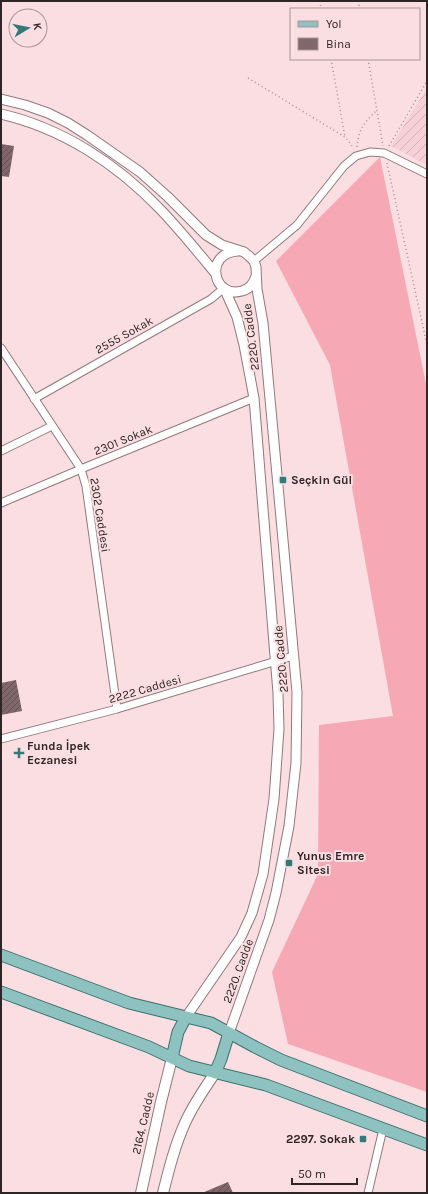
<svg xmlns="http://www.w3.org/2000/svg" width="428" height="1194" font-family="Karla,sans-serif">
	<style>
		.industrial { fill: url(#industrial-furrows) }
		.grass { fill: #f6a8b5 }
		.building { fill: url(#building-hatch) }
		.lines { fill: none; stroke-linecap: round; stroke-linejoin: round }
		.minor-casing { stroke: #91787c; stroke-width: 9 }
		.tertiary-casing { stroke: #91787c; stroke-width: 11 }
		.secondary-casing { stroke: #91787c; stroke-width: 12 }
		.primary-casing { stroke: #3b716f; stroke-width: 13 }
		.path { stroke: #a59093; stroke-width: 1.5; stroke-dasharray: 1 3; stroke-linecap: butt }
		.minor { stroke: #fff; stroke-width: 7 }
		.tertiary { stroke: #fff; stroke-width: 9 }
		.secondary { stroke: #fff; stroke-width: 10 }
		.primary { stroke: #8ec2c1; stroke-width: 11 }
		.poi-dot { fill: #317a78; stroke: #fadee2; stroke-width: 1.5 }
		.labels { text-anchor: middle; stroke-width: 4; stroke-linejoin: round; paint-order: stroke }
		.street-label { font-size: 12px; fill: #2f2426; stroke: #fadee2 }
		.poi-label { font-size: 12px; font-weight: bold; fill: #2f2426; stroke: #fadee2; text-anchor: start }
	</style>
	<defs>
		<pattern id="industrial-furrows" width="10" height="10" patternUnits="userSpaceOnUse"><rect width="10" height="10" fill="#f5d0d6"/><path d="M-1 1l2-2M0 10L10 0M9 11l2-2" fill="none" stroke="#d2b2b8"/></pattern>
		<pattern id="building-hatch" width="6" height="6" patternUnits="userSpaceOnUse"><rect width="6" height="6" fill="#80676b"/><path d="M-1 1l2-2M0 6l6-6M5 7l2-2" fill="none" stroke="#645053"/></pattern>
	</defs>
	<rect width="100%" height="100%" fill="#fadee2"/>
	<!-- industrial -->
	<path class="industrial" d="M427,88v77l-36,-19z"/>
	<!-- grass -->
	<path class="grass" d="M380,157l47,232v703l-139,-48 -16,-72 46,-98 1,-149 74,-9 -63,-351 -54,-104z"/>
	<!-- building -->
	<path class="building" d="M1,144l13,2 -5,31 -8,-1z
		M16,680l6,31 -21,4v-32z
		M228,1182l5,11h-31z"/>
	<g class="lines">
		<defs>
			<path id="minor" d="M254,261l43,-36 47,-59 12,-10 14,-4 14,1 43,21
				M1,348l80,121 5,17 31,223
				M34,399l177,-100 13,-11
				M1,451l51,-25
				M1,503l80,-34 173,-71
				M1,739l116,-30 176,-53
				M368,1193l15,-64"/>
			<path id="tertiary" d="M1,99l24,6 23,8 20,10 19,12 53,37 28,25 38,38 16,10 22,7 5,4 5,5 2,6 1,22 6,34 34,369 -1,71 -7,63 -13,67 -7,27 -40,113
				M1,114c61,14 116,50 159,95 20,21 38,43 56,65
				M238,251c-35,2 -25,48 4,40 7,-2 12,-8 14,-15
				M186,1017l55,-80 11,-24 11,-39 11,-75 5,-70 -1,-36 -24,-295 -10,-53 -7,-28 -13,-29"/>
			<path id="secondary" d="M141,1193l20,-91 11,-44
				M163,1193c6,-24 12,-48 22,-70 8,-18 19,-34 30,-50"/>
			<path id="primary" d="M1,955l128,48 82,20 44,24 26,13 146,56
				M1,992l148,55 40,19 77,19 161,60
				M172,1058l6,-26 8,-15
				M215,1073l6,-14 8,-26"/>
		</defs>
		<!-- minor casing -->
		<use href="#minor" class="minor-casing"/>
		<!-- tertiary casing -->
		<use href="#tertiary" class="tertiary-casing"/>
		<!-- secondary casing -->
		<use href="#secondary" class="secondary-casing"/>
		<!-- primary casing -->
		<use href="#primary" class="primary-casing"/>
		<!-- path -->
		<path class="path" d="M320,1l1,8
			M358,1l2,8
			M331,59l14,78
			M368,59l15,87
			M248,78l97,59 6,7 2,5
			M389,146l38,-65
			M357,147c2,-19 6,-23 20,-37
			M387,163l40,182"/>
		<!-- minor -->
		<use href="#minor" class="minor"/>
		<!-- tertiary -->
		<use href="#tertiary" class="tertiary"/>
		<!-- secondary -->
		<use href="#secondary" class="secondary"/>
		<!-- primary -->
		<use href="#primary" class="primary"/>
	</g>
	<!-- markers -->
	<g class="poi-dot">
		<rect x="279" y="476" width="8" height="8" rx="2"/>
		<path d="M17 747h4v4h4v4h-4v4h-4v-4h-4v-4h4z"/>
		<rect x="285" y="859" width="8" height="8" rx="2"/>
		<rect x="359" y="1135" width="8" height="8" rx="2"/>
	</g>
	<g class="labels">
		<!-- street labels -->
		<g class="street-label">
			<text transform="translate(124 335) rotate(-29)" y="4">2555 Sokak</text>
			<text transform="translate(251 337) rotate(-97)" y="4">2220. Cadde</text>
			<text transform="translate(123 440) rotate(-22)" y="4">2301 Sokak</text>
			<text transform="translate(100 515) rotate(81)" y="4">2302 Caddesi</text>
			<text transform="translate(281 659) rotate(-95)" y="4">2220. Cadde</text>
			<text transform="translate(145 689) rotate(-16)" y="4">2222 Caddesi</text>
			<text transform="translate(238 971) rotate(-70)" y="4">2220. Cadde</text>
			<text transform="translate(143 1123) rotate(-77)" y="4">2164. Cadde</text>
		</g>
		<!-- poi labels -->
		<g class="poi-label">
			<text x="291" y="484">Seçkin Gül</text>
			<text x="27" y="750">Funda İpek<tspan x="27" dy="14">Eczanesi</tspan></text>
			<text x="297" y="860">Yunus Emre<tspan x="297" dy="14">Sitesi</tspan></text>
			<text x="355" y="1143" text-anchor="end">2297. Sokak</text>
		</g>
	</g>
	<!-- border -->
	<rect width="428" height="1194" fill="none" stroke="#2f2426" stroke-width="4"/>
	<!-- legend -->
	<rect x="290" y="8" width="130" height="52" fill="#fadee2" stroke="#a99497"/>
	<rect x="298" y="21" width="20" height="6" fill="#8ec2c1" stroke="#a99497"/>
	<text x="326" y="28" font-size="12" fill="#2f2426">Yol</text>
	<rect x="298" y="38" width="20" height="12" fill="#80676b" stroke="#a99497"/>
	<text x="326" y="48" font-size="12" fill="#2f2426">Bina</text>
	<!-- north arrow -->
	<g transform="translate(28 28) rotate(80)"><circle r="19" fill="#fadee2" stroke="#a99497"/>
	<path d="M0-3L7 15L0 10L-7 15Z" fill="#317a78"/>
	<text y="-6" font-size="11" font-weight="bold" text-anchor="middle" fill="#2f2426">K</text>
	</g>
	<!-- scale -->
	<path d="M292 1178v6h65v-6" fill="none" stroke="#2f2426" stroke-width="2"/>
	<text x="298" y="1178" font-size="12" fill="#2f2426" stroke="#fadee2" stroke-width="3" paint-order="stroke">50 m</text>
</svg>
